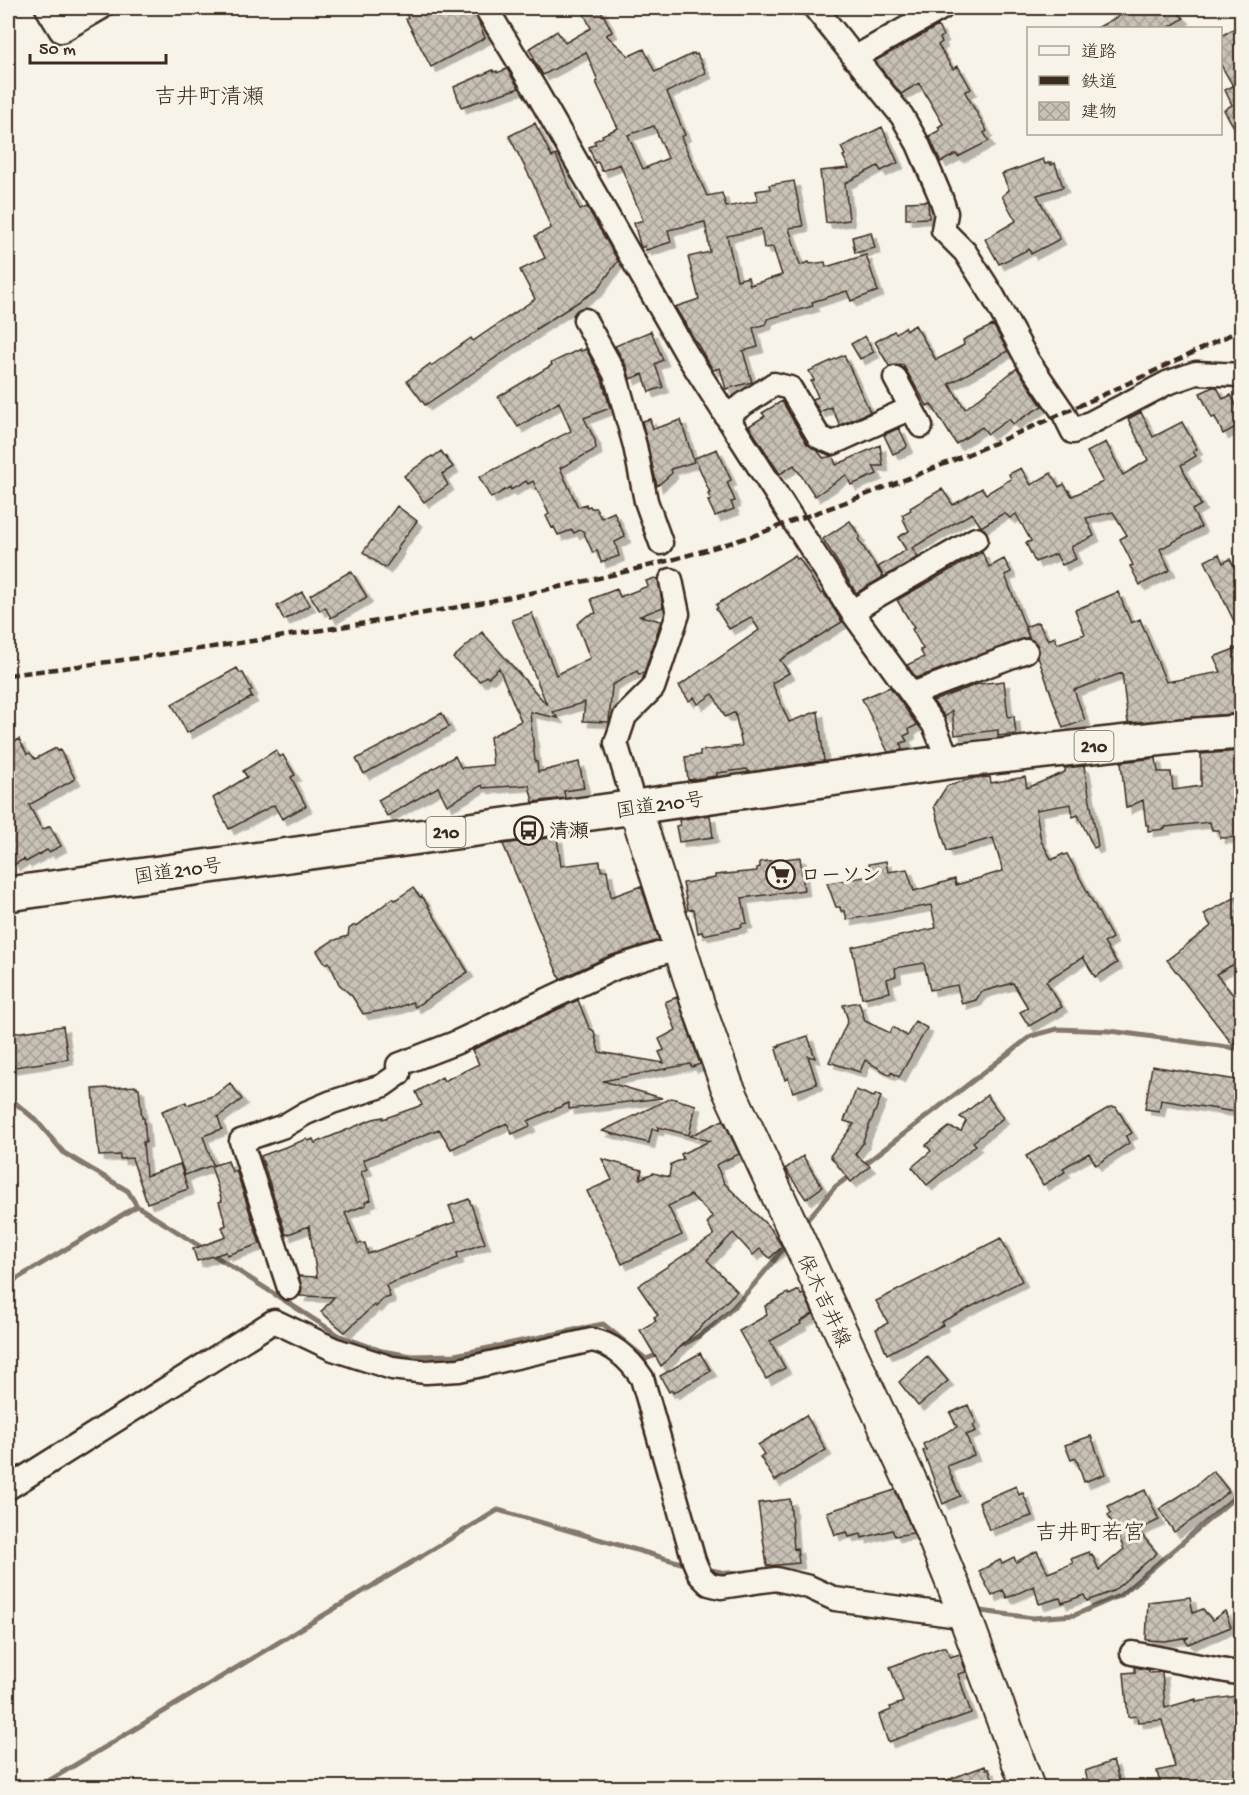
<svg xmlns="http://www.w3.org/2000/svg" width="1249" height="1795" font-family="'Gochi Hand','Klee One',sans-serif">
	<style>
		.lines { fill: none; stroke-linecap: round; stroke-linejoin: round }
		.stream { stroke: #84786c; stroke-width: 5 }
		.building { fill: url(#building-cross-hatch); stroke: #3b2a1e; stroke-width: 1.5; fill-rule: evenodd; filter: url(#shadow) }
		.minor-casing { stroke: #3b2a1e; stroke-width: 27 }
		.secondary-casing { stroke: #3b2a1e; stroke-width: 36 }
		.trunk-casing { stroke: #3b2a1e; stroke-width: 38 }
		.minor { stroke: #f7f3e8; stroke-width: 22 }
		.secondary { stroke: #f7f3e8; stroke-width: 32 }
		.trunk { stroke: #f7f3e8; stroke-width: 33 }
		.rail { stroke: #3b2a1e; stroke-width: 4.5; stroke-dasharray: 9 4.5; stroke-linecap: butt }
		.labels { text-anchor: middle; stroke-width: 6; stroke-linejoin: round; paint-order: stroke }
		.shield { fill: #f7f3e8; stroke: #73665b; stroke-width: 1.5 }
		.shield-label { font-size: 18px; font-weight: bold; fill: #3b2a1e }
		.street-label { font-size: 20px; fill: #3b2a1e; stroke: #f7f3e8 }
		.poi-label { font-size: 20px; font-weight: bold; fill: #3b2a1e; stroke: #f7f3e8; text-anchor: start }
		.quarter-label { font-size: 22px; fill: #3b2a1e; stroke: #f7f3e8 }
	</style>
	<defs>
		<pattern id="building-cross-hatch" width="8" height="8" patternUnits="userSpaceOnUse" patternTransform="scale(1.5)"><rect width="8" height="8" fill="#c8c1b6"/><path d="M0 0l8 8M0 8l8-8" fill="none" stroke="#a49d93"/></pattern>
		<filter id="shadow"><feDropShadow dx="5.5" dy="5.5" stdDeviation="0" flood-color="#0004"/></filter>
	</defs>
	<rect width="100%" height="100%" fill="#f7f3e8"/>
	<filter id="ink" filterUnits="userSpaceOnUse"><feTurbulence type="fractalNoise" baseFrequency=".0167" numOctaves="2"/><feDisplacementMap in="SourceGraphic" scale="12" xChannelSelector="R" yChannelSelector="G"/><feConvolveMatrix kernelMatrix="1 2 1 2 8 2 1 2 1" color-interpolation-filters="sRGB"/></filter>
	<g filter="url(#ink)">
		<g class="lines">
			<!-- stream -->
			<path class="stream" d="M8,1097l28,23 28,33 64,38 9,15
				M861,1167l170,-131 26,-7 53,2 132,18
				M802,1226l33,-39 17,-13
				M8,1284l129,-78 203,130 42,15 30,5 43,-1 148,-31 43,35 13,-5
				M679,1346c44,-17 80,-68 110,-104
				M706,1569l20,4 24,-1
				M974,1610l59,8 42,-3 46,-20 121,-104
				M37,1788l461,-278 190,55"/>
		</g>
		<!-- building -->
		<path class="building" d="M403,8h70l12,30 -54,29 -25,-48 2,-1z
			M593,8h7l12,24 -6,3 23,21 15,-7 11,23 39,-19 1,2 2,-1 9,19 -39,19 18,43 -4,2 26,59 15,-3 4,14 32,-6 -2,-10 14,-2 -1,-4 25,-4 9,45 -14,2 11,37 9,-3 1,2 15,-2 1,5 40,-12 12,36 -27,10 -4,-10 -35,11 1,4 -46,13 -1,5 -13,4 5,19 -15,4 9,31 -26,7 -6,-21 -7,2 -38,-63 24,-8 -11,-42 22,-5 -5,-30 -37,8 3,12 -25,8 -1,-4 -4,2 -7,-25 9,-3 -23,-56 -18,7 -4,-9 -3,1 -6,-16 7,-3 -2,-3 9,-4 -1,-2 16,-7 -22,-46 2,-1 -12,-29 -43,23 -10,-16 1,-1 -5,-9 28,-18 8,12 26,-15 -8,-16zM654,126l14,32 -25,11 -15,-34zM761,229l3,19 9,-1 9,28 -32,10 -2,-8 -11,3 -10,-44z
			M1133,8h40l11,10 -16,10h-71z
			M1242,24v117l-18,-31 8,-5 -7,-15 8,-4 -12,-21v-29z
			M938,26l5,10 -3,2 2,4 -4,3 15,24 5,-3 13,23 -6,3 22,39 -3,2 5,8 -31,16 -2,-3 -15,8 -12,-26 11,-6 -2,-3 5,-3 -24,-41 -18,11 -26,-33z
			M507,69l12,19 -58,19 -7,-20 39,-17 1,2 3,-1v2z
			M535,123l17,34 4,-2 24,55 7,-3 31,54 -21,29 -61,39 1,1 -112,75 -18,-24 23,-17 1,2 40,-28 2,3 62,-42 -15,-29 25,-12 -10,-22 16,-8 -18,-45 -24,-47z
			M882,127l16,36 -17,8 -3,-5 -33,17 4,37 -23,3 -6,-52 29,-3 -6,-12 2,-1 -4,-8z
			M1043,159l2,5 6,-2v3l4,-2 8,24 -26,8 23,44 -29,15 -2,-5 -30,15 -14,-25 31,-18 -14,-25 7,-6 -7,-16z
			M928,201l1,17 -23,1v-17z
			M871,232l4,16 -20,5 -3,-16z
			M915,325l21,35 28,-15 -1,-5 30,-15 15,26 -59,33 16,25 52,-41 25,38 -29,18 -4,-5 -21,15 -6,-7 -26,17 -25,-40 -4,2 -24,-41 -14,1 -14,-24 19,-11 2,2 9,-6 2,3z
			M651,331l12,29 -8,4 8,23 -14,5 -6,-18 -13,5 -3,-12 -12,-21z
			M865,336l9,16 -14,7 -9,-15z
			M580,349l1,2 5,-2 16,30 8,29 -26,10 11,22 1,9 -36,19 18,39 8,-3 1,3 3,-1 1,2h5l5,10 13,-6 11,25 -10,5 4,14 -18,6 -4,-12 -4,3 -10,-22 -3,-1 -6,3 -2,-3 -14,5 -4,-8 -2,1 -6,-12 3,-2 -16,-33 -5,3 -2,-3 -15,9 -1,-3 -19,11 -12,-21 92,-46 -12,-29 -41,25 -20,-30 54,-32 -1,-2z
			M844,355l26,57 -30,13 -9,-18 -11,5 -8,-13 6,-2 -7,-16 3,-1 -5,-9z
			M1213,387h4l6,12 8,-4 11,22v4l-8,3 2,3 -13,7 -8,-17 -3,1 -12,-25z
			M782,401l25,43 11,7 5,7 10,-2 3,9 44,-20 3,21h-10l4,8 -26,11 -5,-10 -31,21 -21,-31 -14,9 -31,-48 16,-10 -3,-3z
			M1141,412l12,25 29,-15 15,27 -4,2 3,5 -15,9 20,40 -9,5 9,17 -41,22 10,21 -30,15 -10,-19 3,-1 -13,-26 7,-4 -14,-23 -27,6 8,18 -23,11 5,12 -14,6 -6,-11 -21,8 -9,-19 5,-2 -15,-27 -6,4 -6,-5 -23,14 -9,-14 -60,35 6,9 -34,20 -6,-10 28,-17 -8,-13 11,-6 -6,-12 1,-1 -2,-3 9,-5 -1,-2 32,-19 11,16 29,-17 4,6 25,-15 -2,-5 12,-6 10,17 20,-12 8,14 5,-3 8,12 31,-14 -16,-30 19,-10 17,33 25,-15 -20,-41z
			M650,419l3,10 28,-9 13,42 -23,7 1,4 -15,13 -15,-65z
			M899,428l8,17 -1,3 -13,6 -9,-19z
			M717,449l14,31 -4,2 8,19 -4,1 3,7 -19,7 -7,-15 3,-1 -3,-6 2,-1 -15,-35z
			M441,451l12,16 -11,7 6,11 -24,17 -20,-26 28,-20 1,1z
			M397,506l20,15 -20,27 2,1 -14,19 -22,-16z
			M850,521l10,16 -2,2 25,38 -27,16 -33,-54z
			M982,552l7,15 15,-8 7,13 -6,3 24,62 -113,41 -9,-13 17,-8 -4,-7 3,-1 -11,-20 2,-1 -17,-28z
			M1219,554l4,9 7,-4 12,22v57l-37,-77z
			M795,555l2,4 2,-1 22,36 3,-1 18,29 -62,38 9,13 -17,10 17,39 29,-11 6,50 -75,11 -2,-3 -30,4v3l-29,4 -3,-23 15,-2v-4l42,-5 -7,-34 -10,5 -12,-23 -15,10 -4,-7 -5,4 -10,-15 80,-56 -8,-13 -22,12 -13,-20 2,-1 -2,-3z
			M351,571l16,26 -36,21 -6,-11 -5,4 -10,-16z
			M655,578l3,1 5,28 -23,9 21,5 -17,52 -5,2 -2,-4 -25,14 -3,37 -26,-1 2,-19 -32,10 5,6 -28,-6 5,50h2l1,10 41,-10 5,26 -20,3 1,7 -32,4 -4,-17 -46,3 -1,-3 -35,20 -9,-18 -51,29 -9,-16 77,-44 6,12 32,-3 -3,-28 31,-16 -22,-53 -11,10 -2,-2 -6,5 -27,-23 29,-26 65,73 -35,-85 20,-7 24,62 34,-17 -13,-34 10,-8 9,-3 -5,-14 26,-10 3,8 28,-11 -2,-5z
			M302,592l8,13 -26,15 -7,-14z
			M1118,592l13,31 9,-4 26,63 55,-10 -7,-15 23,-9 5,10v55l-114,10 -6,-50 -48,17 11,30 -22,8 -25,-71v-11l-9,-8 -4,-11 13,-5 10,18 7,-3 2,7 28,-10 -10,-24z
			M237,668l3,5h3l9,17 -3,2 3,5 -65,36 -15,-29z
			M1004,681l4,36 6,-1 2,18 -18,2v-6l-43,5 -3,-24 -7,6 -12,-16 45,-17z
			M890,687l27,38 -8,4 1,4 -6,3 3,5 -6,2 1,7 -14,2 -26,-53z
			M442,713l7,14 -85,47 -8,-15z
			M19,739l8,15 3,-1 5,6 21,-11 2,3 2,-1 15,29 -46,26 13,25 8,-4 11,20 -12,6 -2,-2 -21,12 -2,-3 -10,6 -6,-12v-108z
			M276,750l4,7 3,-2 12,20 -4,2 15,29 -24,13 -8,-14 -45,24 -16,-31 34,-21 -4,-6z
			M1241,751l1,86 -22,1 -1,-8h-7l-2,-8 -45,5v2l-17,2v-6h-2l-3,-25 -17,8 -5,-46 35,-4 2,14h13l2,18 28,-4v-32z
			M1084,766l14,80 -4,2 -16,-33 -5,2 -2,-13 -35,6 5,31 11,19 11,-6 1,1 3,-1 45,84 -8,5 13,20 -22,14 -12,-20 -37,24 16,26 -33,19 -9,-14 8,-4 -15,-25 -32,9 -5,8 -14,4 -5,-19 -27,5 -6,-27 -29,5 1,8 -9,3 3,13 -28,6 -10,-51 84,-19 -5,-23 -84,15 -2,-9h-4l-1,-4h-4l-9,-24 44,-7 -2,-12 17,-3 2,11 19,-3 7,22 41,-12 1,6 47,-14 -10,-33 -46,13 -13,-45 13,-20 27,-8 16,-1 1,6 34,-6 2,11 38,-16v-4z
			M710,815l3,22 -34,5 -3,-16 4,-1 -1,-5z
			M557,837l4,29 39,-5 1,10 6,-1 4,27 30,-11 18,54 -50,16 -49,23 -57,-135z
			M800,857l4,33 -62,8 5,25 -6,1 1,3 -39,8 -1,-3 -4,1 -4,-24 -6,1 -5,-27 32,-5v-3l42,-4v-3l3,-1v-5z
			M413,888l7,9 2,-1 46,76 -53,35 -3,-5 -15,6 -34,6 -11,-18 -13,-12 -10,-22 -4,2 -8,-13 15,-10 16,-5 1,-7 4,-3 5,-1 35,-27 2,2z
			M1242,894v66l-26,14 26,32v33l-9,6 -66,-85 44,-34 -7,-12z
			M677,997l23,67 -8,3 -2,-3 -87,17 59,17 -93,11v-6l-41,18 2,5 -18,8 -5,-11 -56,26 -12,-20 -76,31 4,9 -6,3 10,28 -6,2 1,3 -21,8 13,31 7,-1 3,11 87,-32 -6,-16 20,-7 16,44 -28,10 1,5 -72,27 4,12 -7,2 -7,8 -2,-2 -29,27 -24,-20 13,-15 -34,-1 2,-6 -3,-14 18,1 -8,-51 -23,9 -25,-79 46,-17 1,2 5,-2 2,4 58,-24 10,-2v2l39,-14 -6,-13 26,-15 2,4 35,-17 -7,-14 106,-50 11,28 5,3 5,21 65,11 -5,-11 5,-2 -5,-11 17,-9 -11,-28z
			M859,1002l6,19 25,12 3,-6 14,9 8,-15 12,7 -28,49 -8,-5 -1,3 -25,-15 -5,12 -31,-10 19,-42 -5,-15z
			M63,1026l5,33 -60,9v-34z
			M808,1036l7,22 -7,-2 9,28 -24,8 -5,-14 -3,2 -9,-31 4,-2 -3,-1z
			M1152,1066l90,15v32l-81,-13 -2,11 -14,-2z
			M230,1083l12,16 -24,18 4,12 -19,7 10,29 -28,10 -23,-64 24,-9 1,3 28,-10z
			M137,1086v2h2l3,30h2l2,24h-3l3,34 34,-12 8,25 -41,14 -15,-45 -12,1v-4l-21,1 -6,-67z
			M856,1090l18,7 2,-3 5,3 -18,44 1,1 -9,12 15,12 -19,16 -21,-26 24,-32 -10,-3z
			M987,1095l16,23 -30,24 3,3 -49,40 -15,-18 19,-16 -5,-6 23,-18 12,4 5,-10 -6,-4z
			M671,1098l25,7 -7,30 -31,-8v3l-6,-1 -3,14 -47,-12z
			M1110,1107h6l16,26 -6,3 3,7 -33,22 -7,-12 -26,15 2,4 -22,13 -17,-29z
			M723,1120l16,34 -23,11 6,13 2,5 47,46 11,18 -12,11 -10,-9 -7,6 -20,-22 -26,27 30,31 -76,75 -21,-36 16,-9 -2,-4 4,-2 -20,-29 76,-51 -7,-12 6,-6 -22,-22 -23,11 14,29 -60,29 -35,-73 25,-11 -10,-21 40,11 -2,9 13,-6 16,4 2,-13 12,-5 -2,-5 29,-13 -20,-5z
			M803,1156l19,31 -16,12 -21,-30z
			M228,1161l4,11 4,-2 24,74 -33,11 -1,-3 -29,9 -4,-12 33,-12 -4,-10 4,-2 -7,-23 3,-1 -11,-35z
			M1001,1238l21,43 -81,41 2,3 -56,29 -11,-25 12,-6 -12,-22z
			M799,1290l2,5 3,-1 9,20 -13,8 1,2 -31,17 15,27 -19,11 -27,-48 28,-16 -2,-9 23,-13 1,2z
			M700,1353l11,18 -38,22 -1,-3 -3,2 -9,-16z
			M927,1356l21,25 -30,25 -19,-24z
			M968,1405l8,18 -3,2 3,6 -10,4 8,20 -27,11 13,30 -17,8 -20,-53 3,-1 -3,-6 34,-17 -7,-14z
			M806,1415l20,35 -51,31 -15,-24 4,-3 -6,-9z
			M1091,1436l14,38 -21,8 -8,-24 -5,2 -6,-15z
			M1213,1471l16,20 -31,25 -24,16 -15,-23 35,-22z
			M1016,1486l3,9 4,-2 9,23 -43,14 -10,-28z
			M895,1490l18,43 -18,3 -3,-6 -30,8 -1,-4 -12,3 -2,-5 -12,3 -8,-23z
			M1145,1490l14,30 -21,10 19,23 -44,38 -26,10 -3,-6 -22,8 -2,-5 -21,6 -5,-18 -27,12 -4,-8 -11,6 -13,-25 21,-11 2,3 12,-6 2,5 21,-11 11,22 25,-10 -2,-4 18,-7 1,3 2,-1 7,16 25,-21 -16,-34 3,-2 -3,-7 20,-10 1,1z
			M790,1499l4,50 3,-1 2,15 -32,3 -9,-63z
			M1190,1597l3,16 10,-4 9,11 13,-9 6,16 -43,17 -3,-4 4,-3 -24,4 -19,-1 2,-38z
			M942,1647h4l4,10 10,-3 6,18 -8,2 13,39 -83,29 -9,-27 12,-5 -1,-3 13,-5 -13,-35z
			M1135,1667l14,3 1,3 12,-1 3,36 31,-9v3l46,-7v81l-51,12h-30l-4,-17 18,-4 -13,-47 -24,2 -1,-6 -9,1 -4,-44 11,-1z
			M1113,1761l9,27h-32l-5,-17z
			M985,1766l1,3h3l7,19h-65v-2z"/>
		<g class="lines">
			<defs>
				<path id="minor" d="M47,8l14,23 40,-23
					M486,8l49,81 151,264 166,259 82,113 11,27 1,10
					M815,8l87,108 16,28 23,54 5,15 -3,17 22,22 28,44 35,65 35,51 10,20 94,-49 29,-10 46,2
					M854,58l88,-50
					M585,320l30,54 20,72 11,55 15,42
					M895,378l26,48
					M726,416l48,-32 16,4 29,49 14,6 78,-35
					M852,612l23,-15 101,-58
					M912,694l114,-43
					M635,807l-19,-64 9,-27 28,-28 25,-74 -7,-34
					M289,1288l-48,-147 43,-15 22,-13 26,-11 50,-16 17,-12 -1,-9 57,-22 160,-75 65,-21
					M8,1488l266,-167 59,28 59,19 34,4 33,-2 133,-30c21,4 38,20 50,38l52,183 6,14 9,9 12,3 55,-8 33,8 26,12 131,18
					M1132,1653l110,21"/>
				<path id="secondary" d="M635,807l63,197 29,82 187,403 42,103 72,196"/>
				<path id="trunk" d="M8,894l627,-87 320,-46 228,-25 59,-4"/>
			</defs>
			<!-- minor casing -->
			<use href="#minor" class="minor-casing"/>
			<!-- secondary casing -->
			<use href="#secondary" class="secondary-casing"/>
			<!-- trunk casing -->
			<use href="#trunk" class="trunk-casing"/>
			<!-- minor -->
			<use href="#minor" class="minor"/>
			<!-- secondary -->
			<use href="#secondary" class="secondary"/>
			<!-- trunk -->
			<use href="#trunk" class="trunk"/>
			<!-- rail -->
			<path class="rail" d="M8,675c105,-13 209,-28 314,-45 145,-23 290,-49 430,-94 17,-5 32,-13 49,-18 151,-52 297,-119 441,-189"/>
		</g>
	</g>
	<!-- icons -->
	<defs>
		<symbol id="bus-ring" viewBox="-11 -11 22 22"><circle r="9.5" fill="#f7f3e8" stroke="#3b2a1e" stroke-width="1.5"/><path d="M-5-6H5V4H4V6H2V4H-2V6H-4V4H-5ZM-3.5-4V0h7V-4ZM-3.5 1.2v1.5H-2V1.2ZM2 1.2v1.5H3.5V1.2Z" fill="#3b2a1e"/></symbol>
		<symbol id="supermarket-ring" viewBox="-11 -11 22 22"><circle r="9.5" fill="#f7f3e8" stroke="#3b2a1e" stroke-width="1.5"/><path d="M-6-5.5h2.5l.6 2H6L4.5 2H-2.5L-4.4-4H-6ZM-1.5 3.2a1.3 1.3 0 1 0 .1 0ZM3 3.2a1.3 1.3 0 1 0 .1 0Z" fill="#3b2a1e"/></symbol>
	</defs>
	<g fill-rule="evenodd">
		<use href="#bus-ring" x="512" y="814" width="33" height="33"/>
		<use href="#supermarket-ring" x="764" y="858" width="33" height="33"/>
	</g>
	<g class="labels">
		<!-- shield labels -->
		<g class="shield">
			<rect x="1074.5" y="731" width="39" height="30" rx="4.5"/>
			<rect x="426.5" y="817" width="39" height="30" rx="4.5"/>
		</g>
		<g class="shield-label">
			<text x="1094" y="752">210</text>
			<text x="446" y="838">210</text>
		</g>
		<!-- street labels -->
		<g class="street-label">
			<text transform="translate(660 804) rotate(-8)" y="7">国道210号</text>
			<text transform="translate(178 870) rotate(-8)" y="7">国道210号</text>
			<text transform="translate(825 1300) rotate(65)" y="7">保木吉井線</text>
		</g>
		<!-- poi labels -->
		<g class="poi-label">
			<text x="549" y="837">清瀬</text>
			<text x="801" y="881">ローソン</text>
		</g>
		<!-- quarter labels -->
		<g class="quarter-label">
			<text x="209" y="103">吉井町清瀬</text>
			<text x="1090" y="1539">吉井町若宮</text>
		</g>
	</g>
	<!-- margin -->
	<rect width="1249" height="1795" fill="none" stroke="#f7f3e8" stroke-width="30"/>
	<rect x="15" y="15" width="1219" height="1765" fill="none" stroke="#3b2a1e" stroke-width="2" filter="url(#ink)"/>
	<!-- legend -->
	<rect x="1027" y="27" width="195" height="108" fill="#f7f3e8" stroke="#aca397" stroke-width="1.5"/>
	<rect x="1039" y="46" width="30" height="9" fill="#f7f3e8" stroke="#aca397" stroke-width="1.5"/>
	<text x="1081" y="57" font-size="18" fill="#3b2a1e">道路</text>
	<rect x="1039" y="76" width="30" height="9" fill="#3b2a1e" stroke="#aca397" stroke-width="1.5"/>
	<text x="1081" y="87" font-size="18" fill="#3b2a1e">鉄道</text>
	<rect x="1039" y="102" width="30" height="18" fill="url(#building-cross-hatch)" stroke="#aca397" stroke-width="1.5"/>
	<text x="1081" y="117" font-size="18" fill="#3b2a1e">建物</text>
	<!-- scale -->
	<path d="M30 54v9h136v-9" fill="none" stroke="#3b2a1e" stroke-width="3"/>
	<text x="39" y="54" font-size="18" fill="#3b2a1e" stroke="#f7f3e8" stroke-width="4.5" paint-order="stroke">50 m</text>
</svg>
